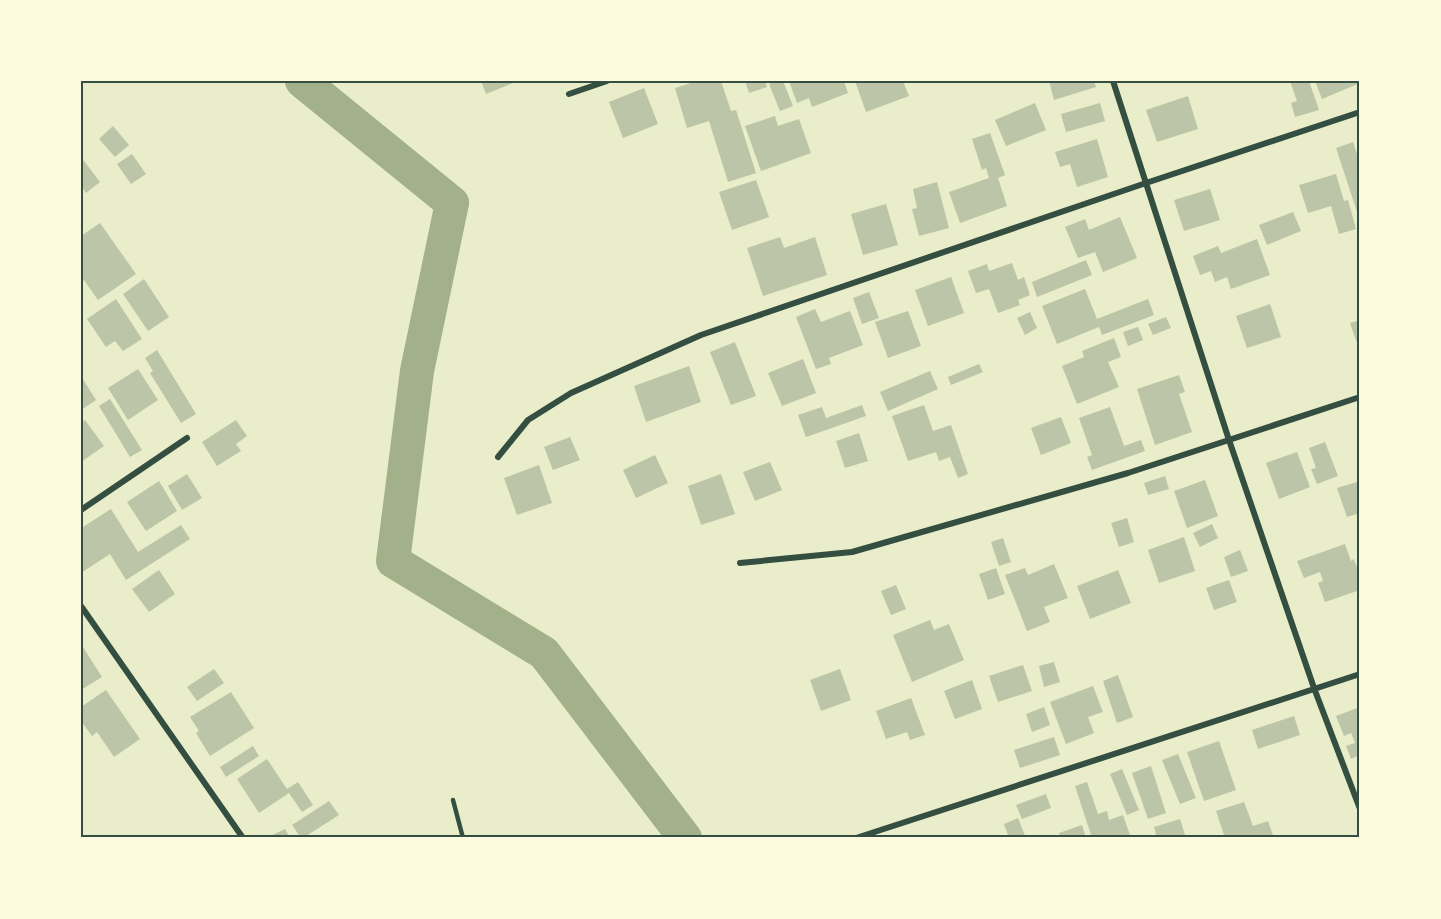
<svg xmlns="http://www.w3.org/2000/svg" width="1441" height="919" font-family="'Libre Baskerville',serif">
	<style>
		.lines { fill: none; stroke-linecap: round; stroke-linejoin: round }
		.river { stroke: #a3b18a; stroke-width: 34 }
		.building { fill: #bcc5a7 }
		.service { stroke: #344e41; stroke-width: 4.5 }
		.minor { stroke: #344e41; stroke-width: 6 }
		.neatline { fill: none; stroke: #344e41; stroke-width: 2 }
	</style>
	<rect width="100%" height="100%" fill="#e9edc9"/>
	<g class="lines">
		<!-- river -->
		<path class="river" d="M302,81l150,122 -35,168 -24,190 151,92 141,185"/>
	</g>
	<!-- building -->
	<path class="building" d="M481,81h37l-32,13z
		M697,81h24l10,30 5,-1 20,63 -28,9 -19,-61 -22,7 -12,-40z
		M745,81h20l2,6 -18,6z
		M777,81h6l10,25 -13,5 -11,-27z
		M789,81h55l4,12 -36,14 -3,-9 -12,5z
		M855,81h48l6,15 -43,16z
		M1049,81h45l2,6 -42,13z
		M1290,81h19l10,29 -24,7 -4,-14 6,-2z
		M1315,81h45v2l-38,16z
		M644,88l14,36 -35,14 -14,-36z
		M1188,96l10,33 -41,13 -11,-32z
		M1035,103l11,27 -40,16 -11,-26z
		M1100,103l5,18 -39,11 -5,-18z
		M775,116l3,10 21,-7 12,34 -50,18 -16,-45z
		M113,126l16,19 -14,12 -16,-18z
		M990,133l15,42 -7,3 9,28 -47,17 -11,-31 40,-14 -3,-10 -4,2 -10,-31z
		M1097,139l11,38 -31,10 -7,-23 -10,3 -5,-15z
		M1353,142l7,21v58l-24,-73z
		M132,154l14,20 -15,10 -14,-20z
		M81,157l19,25 -14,11 -5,-7z
		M1336,174l8,27 4,-1 8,29 -17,5 -8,-28 -23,7 -9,-28z
		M756,180l13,37 -37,13 -13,-38z
		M937,182l12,46 -30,8 -7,-27 5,-1 -4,-19z
		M1210,189l10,31 -36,11 -10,-31z
		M886,204l12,41 -35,10 -12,-41z
		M1293,212l8,19 -34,14 -8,-20z
		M1120,217l17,41 -34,14 -8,-20 -17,6 -13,-31 20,-8 4,11z
		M100,223l36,51 -38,26 -14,-20 -3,2v-46z
		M780,237l4,11 31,-11 12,38 -64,21 -16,-48z
		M1257,239l13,36 -39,14 -4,-12 -12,5 -4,-11 -11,4 -7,-19 25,-10 3,7z
		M1086,260l6,15 -55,22 -5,-15z
		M1012,263l6,17 6,-3 6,18 -12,5 2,5 -22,8 -9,-24 -13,4 -8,-22 19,-7 2,7z
		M951,277l13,36 -36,13 -13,-36z
		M144,279l25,38 -21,14 -25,-37z
		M1085,289l12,30 51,-20 6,16 -52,20 -3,-8 -42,17 -15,-38z
		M869,292l10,26 -17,6 -9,-26z
		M116,299l26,40 -19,12 -8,-10 -9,6 -19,-28z
		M1270,304l11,33 -34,11 -11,-32z
		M815,309l6,13 29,-11 13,34 -34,13 2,6 -15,5 -20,-52z
		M908,311l13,35 -33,12 -13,-36z
		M1030,312l7,16 -12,7 -8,-17z
		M1166,317l5,11 -18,7 -5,-11z
		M1360,320v32l-10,-29z
		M1138,327l5,13 -15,6 -5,-14z
		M1114,338l7,19 -13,5 11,25 -42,17 -15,-38 22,-9 -2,-6z
		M735,342l21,54 -25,9 -21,-53z
		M157,350l39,64 -15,9 -31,-50 3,-2 -8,-13z
		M803,359l13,34 -34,13 -14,-33z
		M979,364l4,8 -32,13 -3,-8z
		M689,366l12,36 -55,20 -12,-36z
		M138,369l20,31 -30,20 -20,-32z
		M930,371l8,18 -50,22 -8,-19z
		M1179,375l6,17 -6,2 13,38 -37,13 -18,-56z
		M81,376l15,24 -15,10z
		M110,399l32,51 -12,7 -31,-51z
		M862,405l4,11 -60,21 -8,-22 24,-8 4,11z
		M924,405l9,26 18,-6 17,49 -10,4 -8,-21 -11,4 -3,-9 -28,9 -16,-45z
		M1110,407l14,39 17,-6 4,11 -53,19 -5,-13 5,-2 -13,-37z
		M1061,417l10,26 -30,12 -10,-27z
		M85,420l19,26 -23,16v-39z
		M236,420l11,16 -11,8 5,7 -24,15 -15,-24z
		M859,433l9,28 -23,7 -9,-27z
		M570,437l10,23 -27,10 -9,-23z
		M1325,442l13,34 -21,8 -6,-15 5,-1 -7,-20z
		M1297,452l13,35 -31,12 -13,-36z
		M655,455l13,28 -32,15 -13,-28z
		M770,462l12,28 -27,11 -12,-29z
		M539,465l13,38 -35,12 -13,-37z
		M187,474l15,24 -20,12 -14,-24z
		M721,474l14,40 -34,11 -13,-39z
		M1165,476l4,13 -21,6 -4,-12z
		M1205,480l13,36 -31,12 -13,-37z
		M159,481l18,30 -31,20 -19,-29z
		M1360,481v32l-13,4 -10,-29z
		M111,509l27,43 43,-27 9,14 -64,41 -16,-26 -29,19v-50l2,4z
		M1127,518l7,24 -15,5 -8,-24z
		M1212,524l6,14 -18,9 -7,-14z
		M1184,537l11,34 -36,12 -11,-33z
		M1003,538l8,24 -12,4 -8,-24z
		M1345,544l6,17 3,-2 6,17v14l-35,12 -7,-19 5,-2 -3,-9 -16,6 -7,-17z
		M1240,550l8,21 -17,6 -7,-20z
		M1054,564l14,34 -24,9 6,15 -23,9 -22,-56 20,-7 3,7z
		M996,568l9,26 -17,6 -9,-26z
		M159,570l16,24 -26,18 -17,-23z
		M1118,570l13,33 -41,16 -13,-33z
		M1229,580l8,22 -23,8 -8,-22z
		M896,585l10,24 -15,6 -10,-24z
		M930,620l4,10 15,-6 15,36 -52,22 -19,-47z
		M81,644l21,33 -21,13z
		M1054,662l6,20 -16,5 -5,-21z
		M1023,665l9,26 -34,11 -9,-26z
		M214,669l10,14 -27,18 -10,-14z
		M840,669l11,31 -30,11 -11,-31z
		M1118,675l15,42 -16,6 -14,-42z
		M972,680l10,29 -27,10 -11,-28z
		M1093,686l10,26 -15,5 6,16 -28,11 -16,-42z
		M106,690l34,49 -26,18 -17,-25 -5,4 -11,-15v-14z
		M231,692l23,36 -44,28 -14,-23 3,-2 -9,-14z
		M911,698l14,37 -15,5 -3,-8 -21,7 -10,-28z
		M1044,707l6,18 -18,7 -6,-18z
		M1360,707v48l-9,4 -5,-13 9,-3 -4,-10 -7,3 -8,-20z
		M1294,716l6,19 -42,14 -6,-19z
		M1054,737l6,18 -40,13 -6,-18z
		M1219,741l17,49 -32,11 -17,-49z
		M253,746l6,10 -33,21 -6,-10z
		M1178,754l18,44 -16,6 -18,-44z
		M267,759l20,30 11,-7 15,23 -11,7 -13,-19 -30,20 -22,-34z
		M1151,766l15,47 -18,6 -16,-46z
		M1122,769l17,41 -12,5 -17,-41z
		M1087,782l11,32 9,-3 2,9 14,-5 8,23h-39l-17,-52z
		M1046,794l5,14 -29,11 -6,-14z
		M329,801l10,14 -36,23h-2l-9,-13z
		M1244,802l9,24 15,-5 6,17h-49l-9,-27z
		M1018,818l8,20h-17l-5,-14z
		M1180,819l6,19h-29l-3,-11z
		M1082,825l4,13h-26l-1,-5z
		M285,829l5,9h-24z"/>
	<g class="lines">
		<!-- service -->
		<path class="service" d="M453,800l10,38"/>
		<!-- minor -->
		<path class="minor" d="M1113,81l116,359 85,248 46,121
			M569,94l38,-13
			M498,457l30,-37 43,-27 130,-58 445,-152 214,-71
			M81,510l106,-72
			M740,563l112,-11 276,-79 232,-76
			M81,606l162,232
			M856,838l504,-164"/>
	</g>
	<!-- border -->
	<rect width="1441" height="919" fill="none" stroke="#fefae0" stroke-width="165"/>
	<rect x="82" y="82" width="1276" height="754" class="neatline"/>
</svg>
